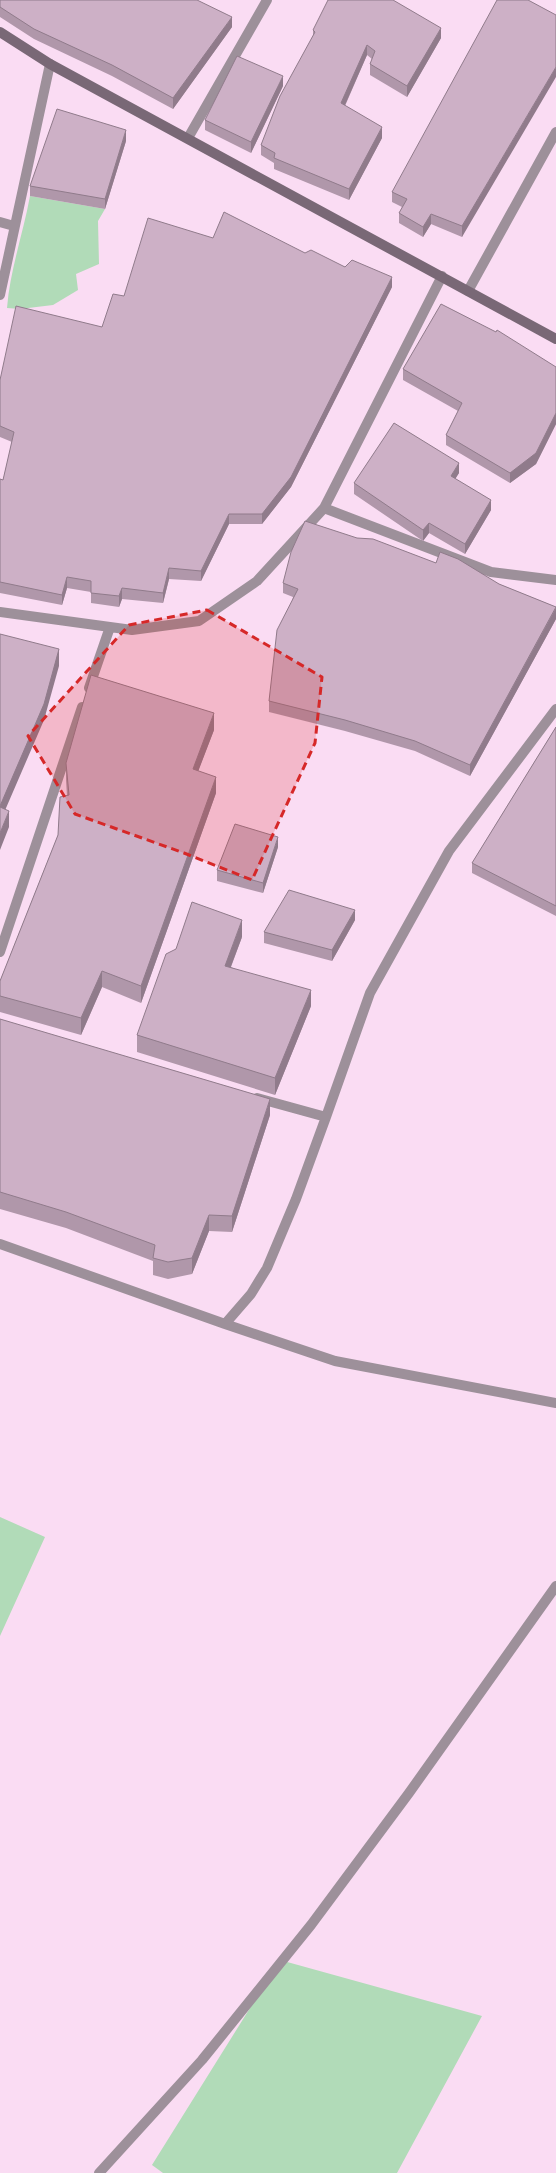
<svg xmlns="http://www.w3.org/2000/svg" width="556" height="2173" font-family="Karla,sans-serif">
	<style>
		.green { fill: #b1dbb8 }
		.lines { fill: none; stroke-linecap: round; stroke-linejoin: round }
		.street { stroke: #9d909a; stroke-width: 10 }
		.secondary { stroke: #796876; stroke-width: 10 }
		.wall { fill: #b097aa }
		.shaded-wall { fill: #907b8b }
		.building { fill: #cdb0c6; stroke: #907b8b }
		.marked { fill: #d62828; fill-opacity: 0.2; stroke: #d62828; stroke-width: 3; stroke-dasharray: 8 5; stroke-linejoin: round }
	</style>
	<rect width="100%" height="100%" fill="#fadcf3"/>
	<!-- green -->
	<path class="green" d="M30,196l75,13 -7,12 1,43 -23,10 2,16 -25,15 -33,4 -13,-1c3,-38 16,-74 23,-112z
		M0,1517l45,20 -45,99z
		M280,1960l202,56 -85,157h-234l-11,-8z"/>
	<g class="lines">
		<!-- street -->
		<path class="street" d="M188,138l79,-138
			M0,222l14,4
			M468,291l88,-159
			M0,295l50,-231
			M324,508l167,64 65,8
			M0,612l132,18 67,-9 58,-40 67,-73 118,-232
			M89,688l21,-61
			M0,952l82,-245
			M257,1098l69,19
			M0,1244l225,80 26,-30 16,-26 29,-69 30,-82 44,-124 79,-142 107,-142
			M225,1324l110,37 221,42
			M99,2173l103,-113 109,-135 98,-132 147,-207"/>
		<!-- secondary -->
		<path class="secondary" d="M0,32l50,32 506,275"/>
	</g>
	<!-- wall -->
	<path class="wall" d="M0,0l232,27 -59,82 -61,-33 -78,-37 -34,-22z
		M556,15l-94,222 -31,-13 -8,13 -24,-14v-10l3,-6 -10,-5v-10z
		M313,30l128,8 -34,59 -37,-22v-11l2,-5 -5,-4 -22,51 37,32 -33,62 -75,-31v-6l-13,-8v-10l52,-109z
		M283,86l-32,67 -46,-23v-10z
		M126,141l-21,68 -75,-13v-10z
		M213,238l92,15 40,14 47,20 -101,200 -29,37h-33l-28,57 -32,-2 -6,24 -41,-4 -3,8 -28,-4v-11l-24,-4 -5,17 -62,-12v-114l3,1 9,-38 -12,-5v-57l102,-53 22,-31z
		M556,367v57l-20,40 -26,19 -64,-38v-10l12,-24 -55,-31v-11z
		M459,473l-4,5 36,32 -26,44 -36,-21 -6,8 -69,-47v-11z
		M357,538l79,25 63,21 57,23v12l-86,157 -55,-25 -70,-20 -76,-19v-11l24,-104 -10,-4v-10z
		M556,727v189l-84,-43v-10z
		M214,730l-16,41 18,22 -75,210 -39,-16 -21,48 -81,-23v-31l58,-146 9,-39 -1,-16v-17z
		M278,847l-15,46 -46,-12v-11z
		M355,920l-23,41 -68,-18v-11z
		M242,937l-11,30 80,39 -36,89 -138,-43v-17z
		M0,1019l270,96 -38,117 -23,-1 -17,43 -24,5 -15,-4v-14l-87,-33 -66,-19z"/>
	<!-- shaded-wall -->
	<path class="shaded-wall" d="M232,17v10l-59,82v-11z
		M441,28v10l-34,59v-11z
		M367,45v10l-26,59v-11z
		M556,67v10l-94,160v-11z
		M283,76v10l-32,67v-11z
		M382,127v11l-33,62v-11z
		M126,130v11l-21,68v-10z
		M431,214v10l-8,13v-10z
		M392,277v10l-101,200 -29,37v-10z
		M556,413v11l-20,40 -26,19v-10z
		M459,463v10l-8,13v-10z
		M491,500v10l-26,44v-10z
		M229,514v10l-28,57v-10z
		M429,523v10l-6,8v-11z
		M169,568v11l-6,24v-10z
		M67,577v11l-5,17v-10z
		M122,588v11l-3,8v-11z
		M556,608v11l-86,157v-11z
		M59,649v17l-15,54 -44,102v-16z
		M214,713v17l-21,55v-16z
		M216,777v16l-75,210v-17z
		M9,811v16l-9,23v-17z
		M278,837v10l-15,46v-10z
		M355,910v10l-23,41v-11z
		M242,920v17l-17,45v-16z
		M102,971v16l-21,48v-17z
		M311,990v16l-36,89v-17z
		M270,1099v16l-38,117v-16z
		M209,1215v16l-17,43v-16z"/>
	<!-- building -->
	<path class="building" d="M0,0h197l35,17 -59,81 -61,-33 -78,-36 -34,-22z
		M328,0h65l48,28 -34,58 -37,-22 5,-13 -8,-6 -26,58 41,24 -33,62 -75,-31 1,-5 -14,-8 19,-49 35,-64 -2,-2z
		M497,0h31l28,15v52l-94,159 -31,-12 -8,13 -24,-14 8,-14 -15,-7z
		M237,56l46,20 -32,66 -46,-22z
		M57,109l69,21 -21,69 -75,-13z
		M224,212l81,41 6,-3 34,17 7,-7 40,17 -101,200 -29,37h-33l-28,57 -32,-3 -6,25 -41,-5 -3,8 -28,-3v-12l-24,-4 -5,18 -62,-13v-103l3,1 11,-48 -14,-6v-46l16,-74 86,21 11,-33 11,2 24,-78 65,20z
		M441,304l55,28 1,-2 59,37v46l-20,40 -26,20 -64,-38 16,-32 -59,-34z
		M394,423l65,40 -8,13 40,24 -26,44 -36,-21 -6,7 -69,-47z
		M305,521l52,17 16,1 63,24 4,-11 18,7 41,25 57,23 -86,158 -55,-24 -70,-21 -76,-19 8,-71 21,-41 -15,-6 8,-31z
		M0,634l59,15 -15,55 -44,102z
		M91,675l123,38 -21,56 23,8 -75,209 -39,-15 -21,47 -81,-22v-15l58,-146 2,-38 9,-2 -3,-32z
		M556,727v179l-84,-43z
		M0,807l9,4 -9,22z
		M235,824l43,13 -15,46 -46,-13z
		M289,890l66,20 -23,40 -68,-18z
		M192,902l50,18 -17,46 86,24 -36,88 -138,-43 29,-81 10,-5z
		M0,1019l270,80 -38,117 -23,-1 -17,43 -24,4 -15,-4 2,-13 -89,-33 -66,-20z"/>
	<!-- marked area -->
	<path class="marked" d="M207,610l115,67 -7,66 -63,137 -68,-27 -109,-39 -47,-78 101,-111z"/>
</svg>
